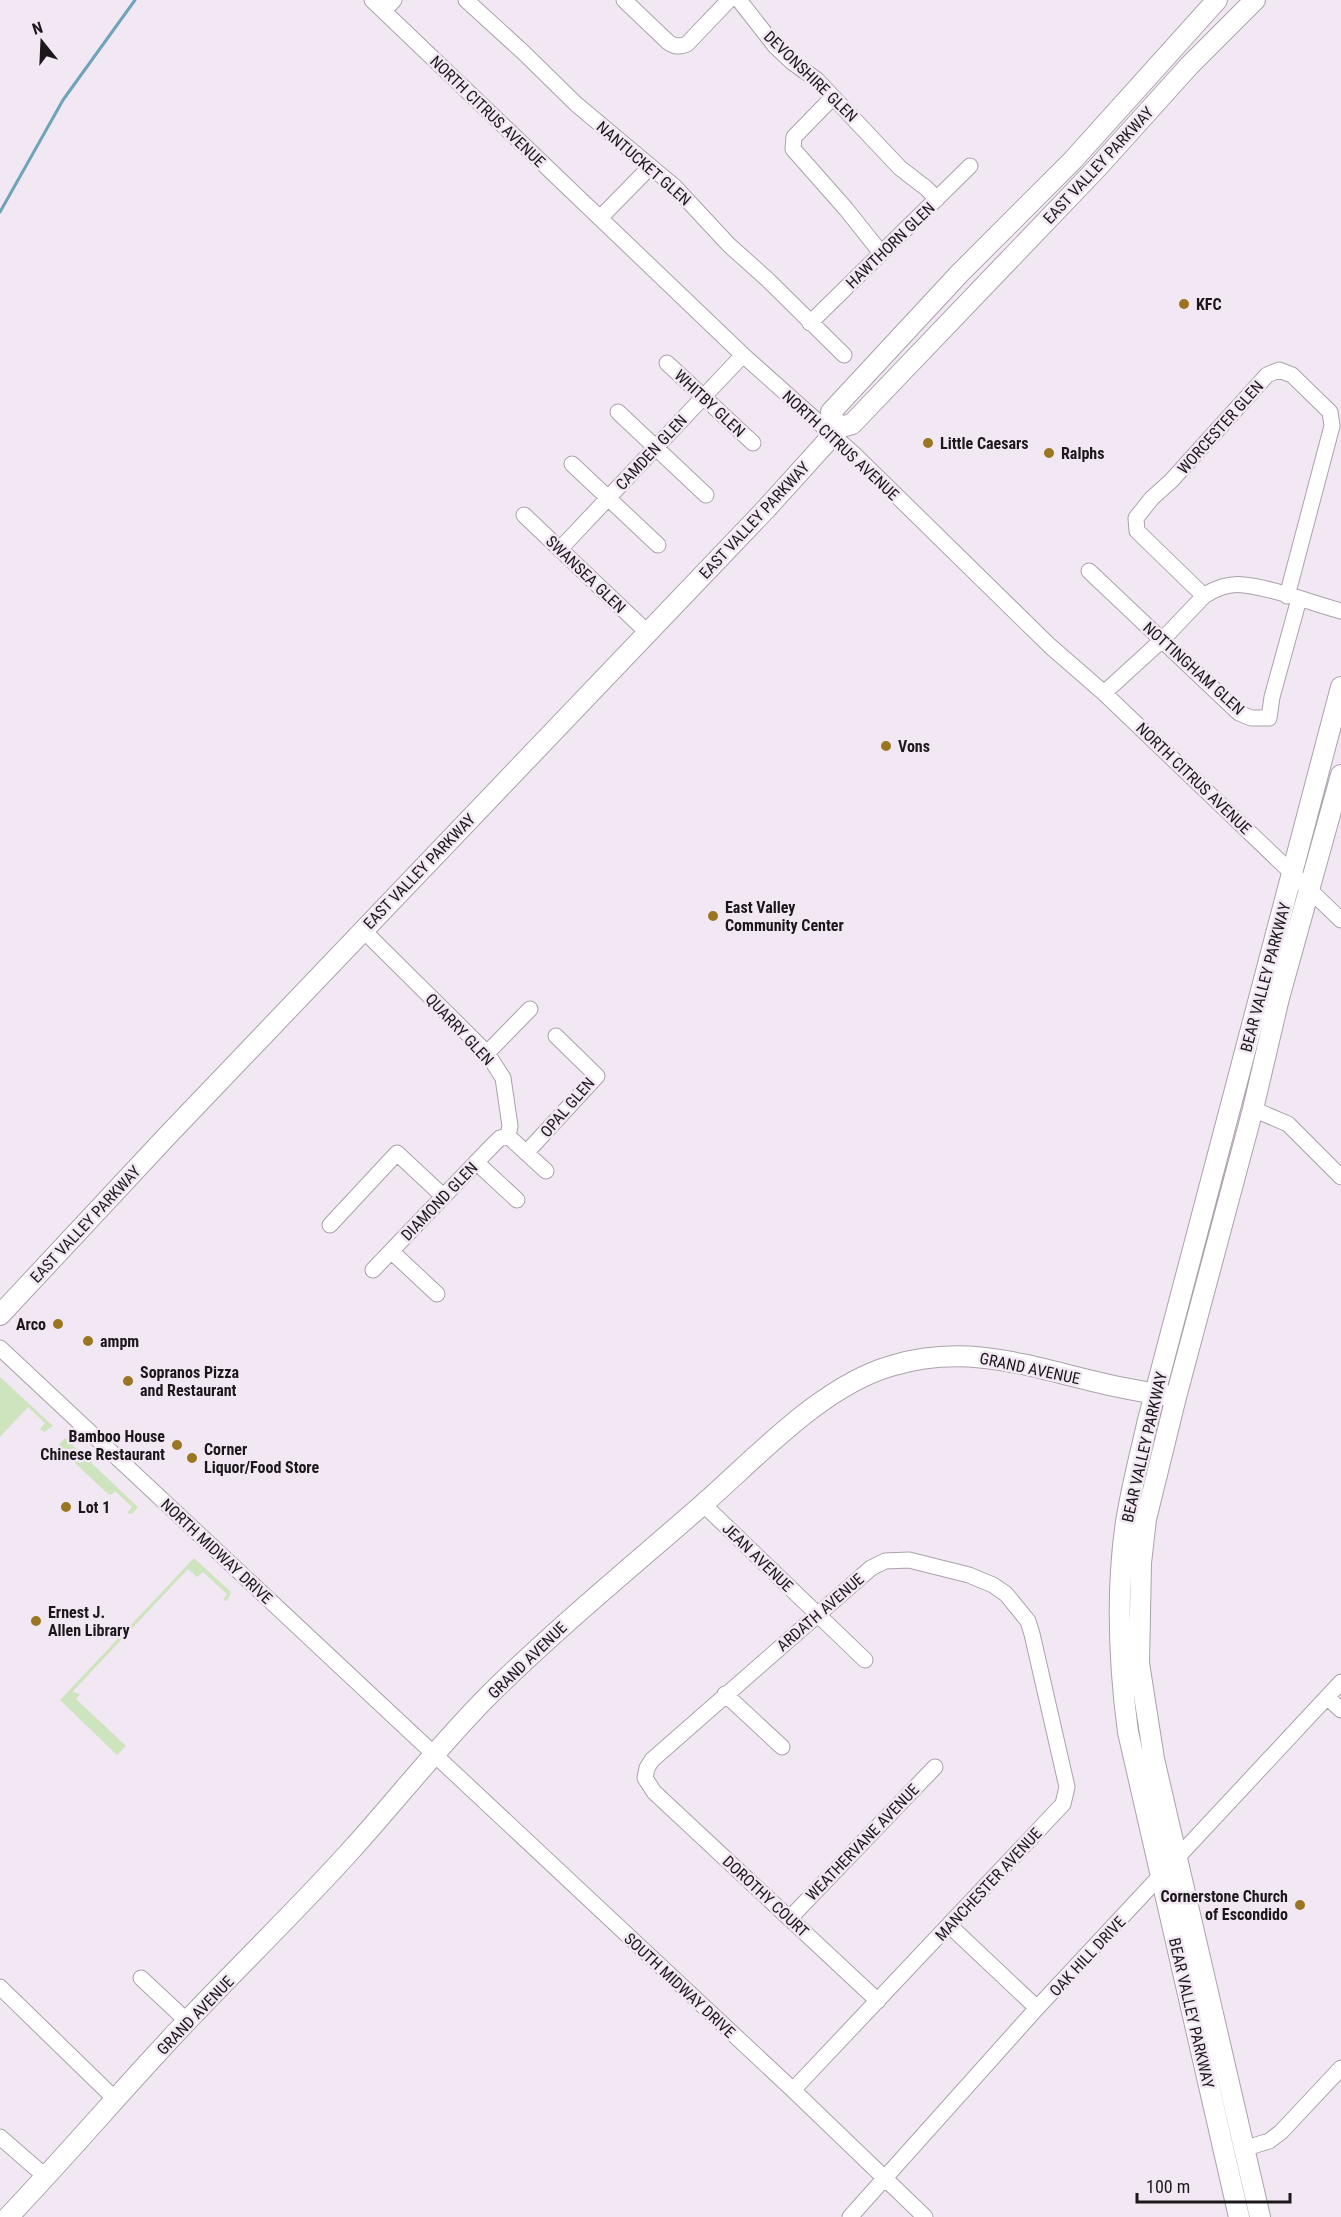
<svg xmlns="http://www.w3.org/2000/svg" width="1341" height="2217" font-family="'Roboto Condensed',sans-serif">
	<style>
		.green { fill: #cee4bf }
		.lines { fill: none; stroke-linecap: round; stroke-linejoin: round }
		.stream { stroke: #6ea3b9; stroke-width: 3 }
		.minor-casing { stroke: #aba1ac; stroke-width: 17 }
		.major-casing { stroke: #aba1ac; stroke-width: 22 }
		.minor { stroke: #fff; stroke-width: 15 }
		.major { stroke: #fff; stroke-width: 20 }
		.poi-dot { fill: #9b7622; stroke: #f2e8f3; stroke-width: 2 }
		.labels { text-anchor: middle; stroke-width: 5; stroke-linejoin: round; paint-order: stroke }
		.street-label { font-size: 16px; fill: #1b171b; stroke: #f2e8f3 }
		.poi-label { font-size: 16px; font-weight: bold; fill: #1b171b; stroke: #f2e8f3; text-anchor: start }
	</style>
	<rect width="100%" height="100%" fill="#f2e8f3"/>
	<!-- green -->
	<path class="green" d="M0,1377l53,49 -9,6 -4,-3 5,-6 -17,-16 -28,30z
		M65,1438l73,69 -6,7 -5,-1 5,-6 -17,-16 -4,4 -3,-1 -49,-46v-3z
		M194,1558l37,34 -4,9 -4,-1 4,-6 -24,-22 -6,5 -9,-8 -114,121 -1,2 7,2 -4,5 50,47 -9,9 -57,-55z"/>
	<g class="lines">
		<!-- stream -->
		<path class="stream" d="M0,212l63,-112 72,-100"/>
		<defs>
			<path id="minor" d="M372,0l371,355 111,99 196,192 54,47 237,227
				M466,0l57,52 53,52 99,83 54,58 39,35 76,75
				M624,0l44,42c6,5 12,5 19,2l42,-44
				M739,0l36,46 17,16 25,18 83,88 26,20 11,11
				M384,11l10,-11
				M833,97l-39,40 -1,12 53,60 35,44
				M600,218l50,-51
				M810,323l160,-157
				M667,363l86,80
				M618,412l88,83
				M572,464l86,81
				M524,515l123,117
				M560,549l183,-194
				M1089,571l150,142 12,5h18l3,-21 27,-98
				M1204,596l-67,-65 -1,-13 16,-20 19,-17 96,-106 12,-5 13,5 38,37 2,14 -45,170
				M1104,693l58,-53 42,-44c11,-8 26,-13 40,-11 29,3 68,18 97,26
				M363,930l124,123 16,25 7,48 -2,10
				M487,1053l43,-44
				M1253,1109l35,15 53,53
				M508,1136l38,35
				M526,1153l71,-77 -41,-40
				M476,1162l41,38
				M330,1225l67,-72 46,43
				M391,1251l46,43
				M373,1270l116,-121 11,-11 8,-2
				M0,1348l793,742 132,127
				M703,1504l162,156
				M725,1694l57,53
				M1327,1697l14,13
				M790,1918l145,-151
				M949,1925l88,83
				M141,1978l46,43
				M0,1987l114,111
				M793,2090c90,-95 180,-190 270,-286l4,-17 -35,-153 -4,-13 -22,-27 -13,-9 -24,-10 -60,-15 -24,1 -14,7 -219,192 -5,8 -2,10 9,14 224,209
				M0,2137l46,40
				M1243,2149l26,-8 12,-9 60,-64
				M850,2217l187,-209 304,-326"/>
			<path id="major" d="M837,428l-6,-16 129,-139 113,-113 144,-160
				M0,1315l168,-180 598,-626 66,-73 5,-8 15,-4 246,-257 91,-101 66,-66
				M8,2217c62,-65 119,-133 181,-198 54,-57 111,-112 164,-171 46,-51 88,-105 137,-154 67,-66 140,-126 211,-188 54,-47 120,-120 190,-140 76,-23 136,0 210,17 24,6 50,10 75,14
				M1239,2217l-111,-485c-9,-68 -12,-135 -3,-203 5,-37 15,-73 23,-109l193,-733
				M1260,2217l-106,-458 -15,-96 2,-100 5,-44 30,-122 77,-288 26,-111 62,-223"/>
		</defs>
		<!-- minor casing -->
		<use href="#minor" class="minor-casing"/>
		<!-- major casing -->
		<use href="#major" class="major-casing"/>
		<!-- minor -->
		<use href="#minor" class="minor"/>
		<!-- major -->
		<use href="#major" class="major"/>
	</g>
	<!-- markers -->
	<g class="poi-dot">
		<circle cx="1184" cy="304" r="6"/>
		<circle cx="928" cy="443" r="6"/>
		<circle cx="1049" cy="453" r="6"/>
		<circle cx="886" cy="746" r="6"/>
		<circle cx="713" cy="916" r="6"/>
		<circle cx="58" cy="1324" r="6"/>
		<circle cx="88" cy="1341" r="6"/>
		<circle cx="128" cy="1381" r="6"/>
		<circle cx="177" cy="1445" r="6"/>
		<circle cx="192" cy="1458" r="6"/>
		<circle cx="66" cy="1507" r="6"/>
		<circle cx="36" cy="1621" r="6"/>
		<circle cx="1300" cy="1905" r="6"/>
	</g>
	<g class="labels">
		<!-- street labels -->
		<g class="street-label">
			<text transform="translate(811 76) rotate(44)" y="6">DEVONSHIRE GLEN</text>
			<text transform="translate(488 111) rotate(44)" y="6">NORTH CITRUS AVENUE</text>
			<text transform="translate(644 163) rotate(41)" y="6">NANTUCKET GLEN</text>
			<text transform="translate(1098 165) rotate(-47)" y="6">EAST VALLEY PARKWAY</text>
			<text transform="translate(890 245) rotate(-44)" y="6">HAWTHORN GLEN</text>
			<text transform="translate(710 403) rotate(43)" y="6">WHITBY GLEN</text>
			<text transform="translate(1220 427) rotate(-48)" y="6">WORCESTER GLEN</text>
			<text transform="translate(841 445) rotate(43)" y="6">NORTH CITRUS AVENUE</text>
			<text transform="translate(651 452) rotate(-47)" y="6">CAMDEN GLEN</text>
			<text transform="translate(754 520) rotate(-47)" y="6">EAST VALLEY PARKWAY</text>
			<text transform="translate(586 574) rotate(44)" y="6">SWANSEA GLEN</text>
			<text transform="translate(1194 668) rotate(42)" y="6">NOTTINGHAM GLEN</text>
			<text transform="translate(1194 778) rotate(44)" y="6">NORTH CITRUS AVENUE</text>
			<text transform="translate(419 871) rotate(-46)" y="6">EAST VALLEY PARKWAY</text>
			<text transform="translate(1265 977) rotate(-75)" y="6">BEAR VALLEY PARKWAY</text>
			<text transform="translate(460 1029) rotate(47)" y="6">QUARRY GLEN</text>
			<text transform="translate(567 1107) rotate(-49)" y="6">OPAL GLEN</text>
			<text transform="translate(439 1201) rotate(-46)" y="6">DIAMOND GLEN</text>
			<text transform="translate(85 1224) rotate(-47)" y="6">EAST VALLEY PARKWAY</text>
			<text transform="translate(1030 1368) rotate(12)" y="6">GRAND AVENUE</text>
			<text transform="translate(1144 1447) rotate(-77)" y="6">BEAR VALLEY PARKWAY</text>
			<text transform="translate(217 1551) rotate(43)" y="6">NORTH MIDWAY DRIVE</text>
			<text transform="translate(758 1557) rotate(44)" y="6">JEAN AVENUE</text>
			<text transform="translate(820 1612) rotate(-41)" y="6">ARDATH AVENUE</text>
			<text transform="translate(527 1660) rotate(-44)" y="6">GRAND AVENUE</text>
			<text transform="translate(862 1842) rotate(-46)" y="6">WEATHERVANE AVENUE</text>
			<text transform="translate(988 1884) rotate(-47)" y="6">MANCHESTER AVENUE</text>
			<text transform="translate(766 1896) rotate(43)" y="6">DOROTHY COURT</text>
			<text transform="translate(1087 1956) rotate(-47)" y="6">OAK HILL DRIVE</text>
			<text transform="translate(680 1985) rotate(43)" y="6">SOUTH MIDWAY DRIVE</text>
			<text transform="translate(1192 2013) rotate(77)" y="6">BEAR VALLEY PARKWAY</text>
			<text transform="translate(195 2015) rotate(-46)" y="6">GRAND AVENUE</text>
		</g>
		<!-- poi labels -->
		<g class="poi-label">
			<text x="1196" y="310">KFC</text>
			<text x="940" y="449">Little Caesars</text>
			<text x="1061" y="459">Ralphs</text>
			<text x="898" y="752">Vons</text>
			<text x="725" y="913">East Valley<tspan x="725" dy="18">Community Center</tspan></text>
			<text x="46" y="1330" text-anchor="end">Arco</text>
			<text x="100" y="1347">ampm</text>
			<text x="140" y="1378">Sopranos Pizza<tspan x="140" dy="18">and Restaurant</tspan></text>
			<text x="165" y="1442" text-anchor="end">Bamboo House<tspan x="165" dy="18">Chinese Restaurant</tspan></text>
			<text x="204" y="1455">Corner<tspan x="204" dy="18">Liquor/Food Store</tspan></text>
			<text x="78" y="1513">Lot 1</text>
			<text x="48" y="1618">Ernest J.<tspan x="48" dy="18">Allen Library</tspan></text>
			<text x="1288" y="1902" text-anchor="end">Cornerstone Church<tspan x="1288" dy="18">of Escondido</tspan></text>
		</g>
	</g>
	<!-- north arrow -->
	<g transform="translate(42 42) rotate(342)" stroke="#f2e8f3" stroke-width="4.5" paint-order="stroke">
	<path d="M0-4.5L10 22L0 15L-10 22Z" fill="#1b171b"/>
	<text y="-9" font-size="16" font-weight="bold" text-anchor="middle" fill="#1b171b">N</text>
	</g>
	<!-- scale -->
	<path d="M1137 2193v9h153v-9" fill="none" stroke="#1b171b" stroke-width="3"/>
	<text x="1146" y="2193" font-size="18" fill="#1b171b" stroke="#f2e8f3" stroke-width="4.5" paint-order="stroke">100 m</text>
</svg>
